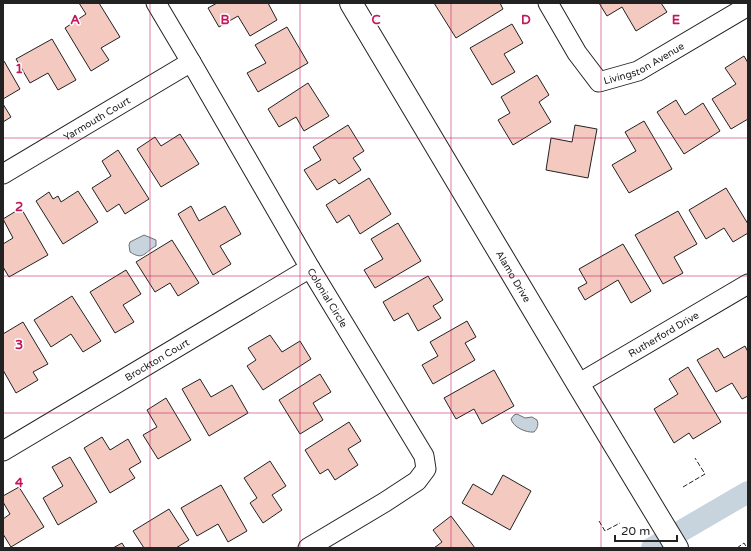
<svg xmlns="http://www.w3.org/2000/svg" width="751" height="551" font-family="'Varela Round',sans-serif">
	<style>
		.water { fill: #c7d3dd; stroke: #6f6f6f }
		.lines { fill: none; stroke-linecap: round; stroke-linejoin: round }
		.canal { stroke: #c7d3dd; stroke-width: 22 }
		.building { fill: #f3c9c0; stroke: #222 }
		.street-casing { stroke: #222; stroke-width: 21 }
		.secondary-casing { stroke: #222; stroke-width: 24 }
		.street { stroke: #fff; stroke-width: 19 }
		.secondary { stroke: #fff; stroke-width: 22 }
		.fence { stroke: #222; stroke-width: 1; stroke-dasharray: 5 2; stroke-linecap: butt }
		.grid { fill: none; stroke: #c2185b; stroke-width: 1; stroke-opacity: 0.55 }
		.labels { text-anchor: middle; stroke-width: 3; stroke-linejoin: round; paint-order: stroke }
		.street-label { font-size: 10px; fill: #222; stroke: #fff }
		.grid-label { font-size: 13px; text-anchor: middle; font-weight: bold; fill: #c2185b; stroke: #fff; stroke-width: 3; stroke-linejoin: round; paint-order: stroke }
	</style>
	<rect width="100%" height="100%" fill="#fff"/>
	<!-- water -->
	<path class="water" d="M144,235l12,5v6c-12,6 -12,15 -26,6l-1,-7 1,-3z
		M517,414l8,4 7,-1 5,3c2,5 0,9 -3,12 -8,1 -21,-5 -23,-13l3,-4z"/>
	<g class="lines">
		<!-- canal -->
		<path class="canal" d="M652,548l96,-56"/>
	</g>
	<!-- building -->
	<path class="building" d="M79,3h20l21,34 -19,11 8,12 -18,11 -26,-43 21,-14z
		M217,3h51l9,17 -27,16 -12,-20 -19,11 -11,-19z
		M434,3h66l3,6 -47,29z
		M599,3h62l6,9 -31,19 -14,-24 -15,9z
		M512,24l11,19 -19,11 11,18 -23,13 -22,-37z
		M287,27l21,36 -50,29 -11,-19 19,-10 -11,-18z
		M52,39l24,41 -18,10 -10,-17 -18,10 -14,-24z
		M744,56l4,7v56l-17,10 -19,-30 24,-15 -11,-16z
		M4,61l16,28 -17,10v-37z
		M537,75l12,20 -10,7 12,20 -38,23 -15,-25 12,-7 -9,-16z
		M308,83l21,33 -25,15 -8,-14 -17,10 -11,-18z
		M676,100l9,15 18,-12 17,28 -36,23 -27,-42z
		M3,104l8,13 -8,5z
		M644,121l28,48 -43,24 -17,-28 24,-14 -11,-19z
		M348,125l16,26 -11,7 8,12 -22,14 -4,-5 -18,11 -13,-20 17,-10 -8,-13z
		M575,125l22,4 -9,49 -42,-8 5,-32 21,4z
		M180,134l19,30 -38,23 -24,-38 18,-12 6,9z
		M118,150l31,49 -24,15 -6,-10 -12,8 -15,-24 19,-12 -9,-15z
		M369,178l22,36 -31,20 -11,-19 -12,8 -11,-18z
		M726,188l22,36v9l-15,9 -9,-14 -18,11 -17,-29z
		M78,191l20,31 -35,22 -27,-43 13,-9 4,7 5,-3 3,6z
		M191,206l8,15 26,-15 16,28 -21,12 11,18 -18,11 -35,-61z
		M21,208l27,47 -39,22 -6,-10v-23l10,-6 -10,-19z
		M678,211l19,33 -23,13 9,16 -20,11 -28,-49z
		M398,223l23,38 -46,27 -11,-18 19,-11 -12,-20z
		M172,240l27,43 -21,13 -8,-13 -15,9 -19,-30z
		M623,244l28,47 -20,12 -13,-23 -33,20 -7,-12 9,-5 -8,-14z
		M126,270l15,24 -18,11 11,17 -19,11 -25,-41z
		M428,276l15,24 -10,6 8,12 -23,13 -10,-18 -14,8 -11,-19z
		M72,296l29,45 -18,11 -12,-18 -20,13 -17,-27z
		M467,321l9,16 -11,6 10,17 -42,24 -11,-19 16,-9 -8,-14z
		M23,322l25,42 -15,8 5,8 -22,13 -13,-23v-36z
		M270,335l12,17 18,-11 11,18 -48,31 -16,-24 9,-6 -8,-12z
		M745,346l3,6v44l-6,3 -10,-16 -16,9 -19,-32 21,-12 6,10z
		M688,367l33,55 -28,17 -4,-6 -15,10 -20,-34 24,-15 -9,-15z
		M494,370l20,36 -32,18 -8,-15 -18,10 -12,-21z
		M320,374l11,18 -18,11 10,17 -23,14 -21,-34z
		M200,379l11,18 21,-12 16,28 -39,23 -27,-47z
		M166,398l25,42 -33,19 -15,-24 14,-8 -10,-17z
		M349,422l12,19 -13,8 10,16 -23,15 -7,-11 -8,5 -15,-24z
		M102,437l8,13 18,-11 13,23 -12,7 6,9 -25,15 -26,-45z
		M70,457l27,45 -39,23 -15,-27 20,-12 -11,-19z
		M270,461l16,25 -14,9 10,15 -19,13 -13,-20 7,-5 -13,-20z
		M503,475l28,16 -21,39 -48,-27 11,-19 19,11z
		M221,485l26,46 -19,11 -10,-18 -21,12 -16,-28z
		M19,487l25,40 -33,20 -8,-13v-15l7,-5 -7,-12v-6z
		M169,509l20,31 -13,8h-32l-11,-17z
		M451,516l24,32h-41l8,-6 -9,-12z
		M122,543l3,5h-12z"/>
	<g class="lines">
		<defs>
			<g id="street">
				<path id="s1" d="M156,3l35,59 119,206 114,188 2,13 -9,12 -32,21 -77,46"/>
				<path id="s2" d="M548,3l29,50 22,29 39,-11 110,-65"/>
				<path id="s3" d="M3,174l188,-112"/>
				<path id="s4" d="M578,384l170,-100"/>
				<path id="s5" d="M3,451l307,-183"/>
			</g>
			<g id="secondary">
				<path id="s6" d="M351,3l227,381 99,164"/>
			</g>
		</defs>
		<!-- street casing -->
		<use href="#street" class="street-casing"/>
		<!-- secondary casing -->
		<use href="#secondary" class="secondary-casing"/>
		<!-- street -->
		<use href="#street" class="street"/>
		<!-- secondary -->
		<use href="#secondary" class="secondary"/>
		<!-- fence -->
		<path class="fence" d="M683,487l22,-13 -10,-16
			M599,521l6,10 15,-8
			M737,548l7,-5 3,5"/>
	</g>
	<!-- grid -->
	<path class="grid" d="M150,3v545M300,3v545M451,3v545M601,3v545M3,138h745M3,276h745M3,413h745"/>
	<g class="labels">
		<!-- street labels -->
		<g class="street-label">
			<text dy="4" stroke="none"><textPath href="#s2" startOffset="143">Livingston Avenue</textPath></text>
			<text dy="4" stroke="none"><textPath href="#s3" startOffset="109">Yarmouth Court</textPath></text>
			<text dy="4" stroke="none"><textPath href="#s6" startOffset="318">Alamo Drive</textPath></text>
			<text dy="4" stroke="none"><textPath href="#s1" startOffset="341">Colonial Circle</textPath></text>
			<text dy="4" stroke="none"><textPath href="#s4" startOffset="99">Rutherford Drive</textPath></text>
			<text dy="4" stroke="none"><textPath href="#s5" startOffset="179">Brockton Court</textPath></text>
		</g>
	</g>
	<g class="grid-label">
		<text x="75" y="24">A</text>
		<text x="225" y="24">B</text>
		<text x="376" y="24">C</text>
		<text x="526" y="24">D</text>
		<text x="676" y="24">E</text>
		<text x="19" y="73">1</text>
		<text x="19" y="211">2</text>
		<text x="19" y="349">3</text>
		<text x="19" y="487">4</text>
	</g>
	<!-- border -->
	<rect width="751" height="551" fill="none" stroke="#222222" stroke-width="8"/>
	<!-- scale -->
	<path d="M615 535v6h62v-6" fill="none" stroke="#222222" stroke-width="2"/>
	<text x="621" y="535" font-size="12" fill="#222222" stroke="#ffffff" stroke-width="3" paint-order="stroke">20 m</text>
</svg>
